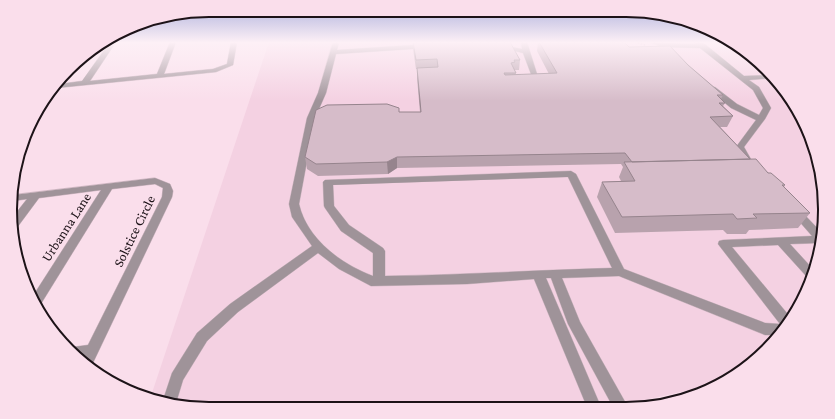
<svg xmlns="http://www.w3.org/2000/svg" width="835" height="419" font-family="'Crimson Pro',serif">
	<style>
		.built { fill: #f4d1e2 }
		.lines { fill: none; stroke-linecap: round; stroke-linejoin: round }
		.minor-casing { stroke: #d2b9c5; stroke-width: 1 }
		.path { stroke: #99858f; stroke-width: 1.5; stroke-dasharray: 1.5 1.5; stroke-linecap: butt }
		.minor { fill: #9f9399; fill-rule: evenodd }
		.wall { fill: #b8a2ad }
		.shaded-wall { fill: #96848d }
		.building { fill: #d6bcc9; stroke: #96848d }
		.labels { text-anchor: middle; stroke-width: 3; stroke-linejoin: round; paint-order: stroke }
		.street-label { font-size: 14px; fill: #1d1318; stroke: #fadeeb }
		.rim { fill: none; stroke: #1d1318; stroke-width: 2 }
	</style>
	<rect width="100%" height="100%" fill="#fadeeb"/>
	<!-- built -->
	<path class="built" d="M269,42h371l36,6 59,-1 40,31 39,67 11,77 -20,76 -29,43 -29,27 -26,15 -108,24 -416,2 -46,-13z"/>
	<g class="lines">
		<defs>
			<path id="minor" d="M110,42h6l-26,39 67,-7 13,-32h6l-12,32 49,-5 14,-5 4,-22h6l-4,23 -17,7 -160,16 4,-4 22,-3z
				M333,42h6l-2,8 90,-6 3,2 -3,2 -91,6 -10,39 -11,25 -16,86c8,35 42,60 74,72v-23l-32,-22 -16,-23 -1,-2 -1,-24 2,-2 246,-9 5,3 48,95 141,54 15,1 -62,-80 1,-3 4,-1 89,-4 -21,-24 5,-3 4,1 22,23 -3,10 -29,1 22,24 -2,10 -3,-1 -29,-32 -46,2 59,71 -12,17h-14l-146,-59 -57,2 18,44 48,85h-15l-45,-83 -17,-46h-5l55,129h-14l-53,-128 -67,5 -96,2 -32,-17 -21,-16 -80,59 -31,29 -24,39 -7,23 -13,-3 9,-27 25,-40 33,-29 82,-58 -20,-29 -3,-13 18,-86 11,-25zM568,177l44,91c-76,2 -151,7 -227,8v-25l-2,-3 -34,-23 -15,-19 -1,-21z
				M521,42h6l10,32 -1,1 -5,-1 -8,-21 -24,-6 3,-2 20,4z
				M648,42l48,2 -2,-2h7l5,3 38,31 28,-1 3,3 -26,2 10,7 12,21 -6,11 -21,28 8,14 -1,2h-6l-9,-16 20,-27 -25,-12 -23,-19 1,-2h6l22,17 22,11 4,-7 -10,-18 -53,-42 -37,-1z
				M155,178l15,6 3,7 -1,6 -81,170 -10,-8 1,-2 -4,1 -12,-10 22,-3 74,-148 1,-9 -8,-4 -43,5 -73,118h-2l-6,-8 70,-109 -62,8 -23,31 -4,1v-12l15,-19 -14,2v-6z"/>
		</defs>
		<!-- minor casing -->
		<use href="#minor" class="minor-casing"/>
		<!-- path -->
		<path class="path" d="M635,42l10,3"/>
		<!-- minor -->
		<use href="#minor" class="minor"/>
	</g>
	<!-- wall -->
	<path class="wall" d="M413,42l107,18 -1,10h-5l2,3 -1,2 34,-1 -12,-23 1,-9h61l2,1 28,4 59,18 35,30 -2,4 4,4 -2,3 10,10 -6,11h-7l30,32 35,26 -1,2 26,26 -12,15 -49,2 -3,4h-19l-4,-4 -108,3 -18,-36 5,-15 19,-1 -2,-4 4,-10 -2,-3 -224,4 -9,6 -70,2 -11,-7 -2,-12 94,-49v4h21l-3,-34v-9h-1l-3,-20z"/>
	<!-- shaded-wall -->
	<path class="shaded-wall" d="M397,157v11l-9,6 -1,-12z"/>
	<!-- building -->
	<path class="building" d="M413,42h97l10,18h-6l1,2 -4,1 5,10h-12l1,2 52,-2 -18,-31h60l2,1 23,-1 5,5 41,-1 18,19 35,30h-6l8,8h-6l14,13 -23,1 40,42 -118,3 -7,-9 -228,4 -10,5 -71,2 -11,-7 11,-47 11,-5 60,-1 12,4v4h22l-4,-44 21,-1 -1,-8 -21,1z
		M756,159l12,14h3l14,12h-3l28,28 -57,1 4,4 -20,1 -4,-5 -111,3 -20,-35 33,-1 -11,-19z"/>
	<!-- sky -->
	<linearGradient id="sky" x2="0" y2="1"><stop stop-color="#a9addb"/><stop offset="0.42" stop-color="#fdf0f6"/><stop offset="1" stop-color="#fdf0f6" stop-opacity="0"/></linearGradient>
	<rect width="835" height="101" fill="url(#sky)"/>
	<g class="labels">
		<!-- street labels -->
		<g class="street-label">
			<text transform="translate(66 227) rotate(-57)" y="5">Urbanna Lane</text>
			<text transform="translate(134 231) rotate(-64)" y="5">Solstice Circle</text>
		</g>
	</g>
	<!-- crop -->
	<path d="M0 0H835V419H0ZM209 17H626A192 192 0 0 1 818 209V210A192 192 0 0 1 626 402H209A192 192 0 0 1 17 210V209A192 192 0 0 1 209 17Z" fill="#fadeeb" fill-rule="evenodd"/>
	<path class="rim" d="M209 17H626A192 192 0 0 1 818 209V210A192 192 0 0 1 626 402H209A192 192 0 0 1 17 210V209A192 192 0 0 1 209 17Z"/>
</svg>
